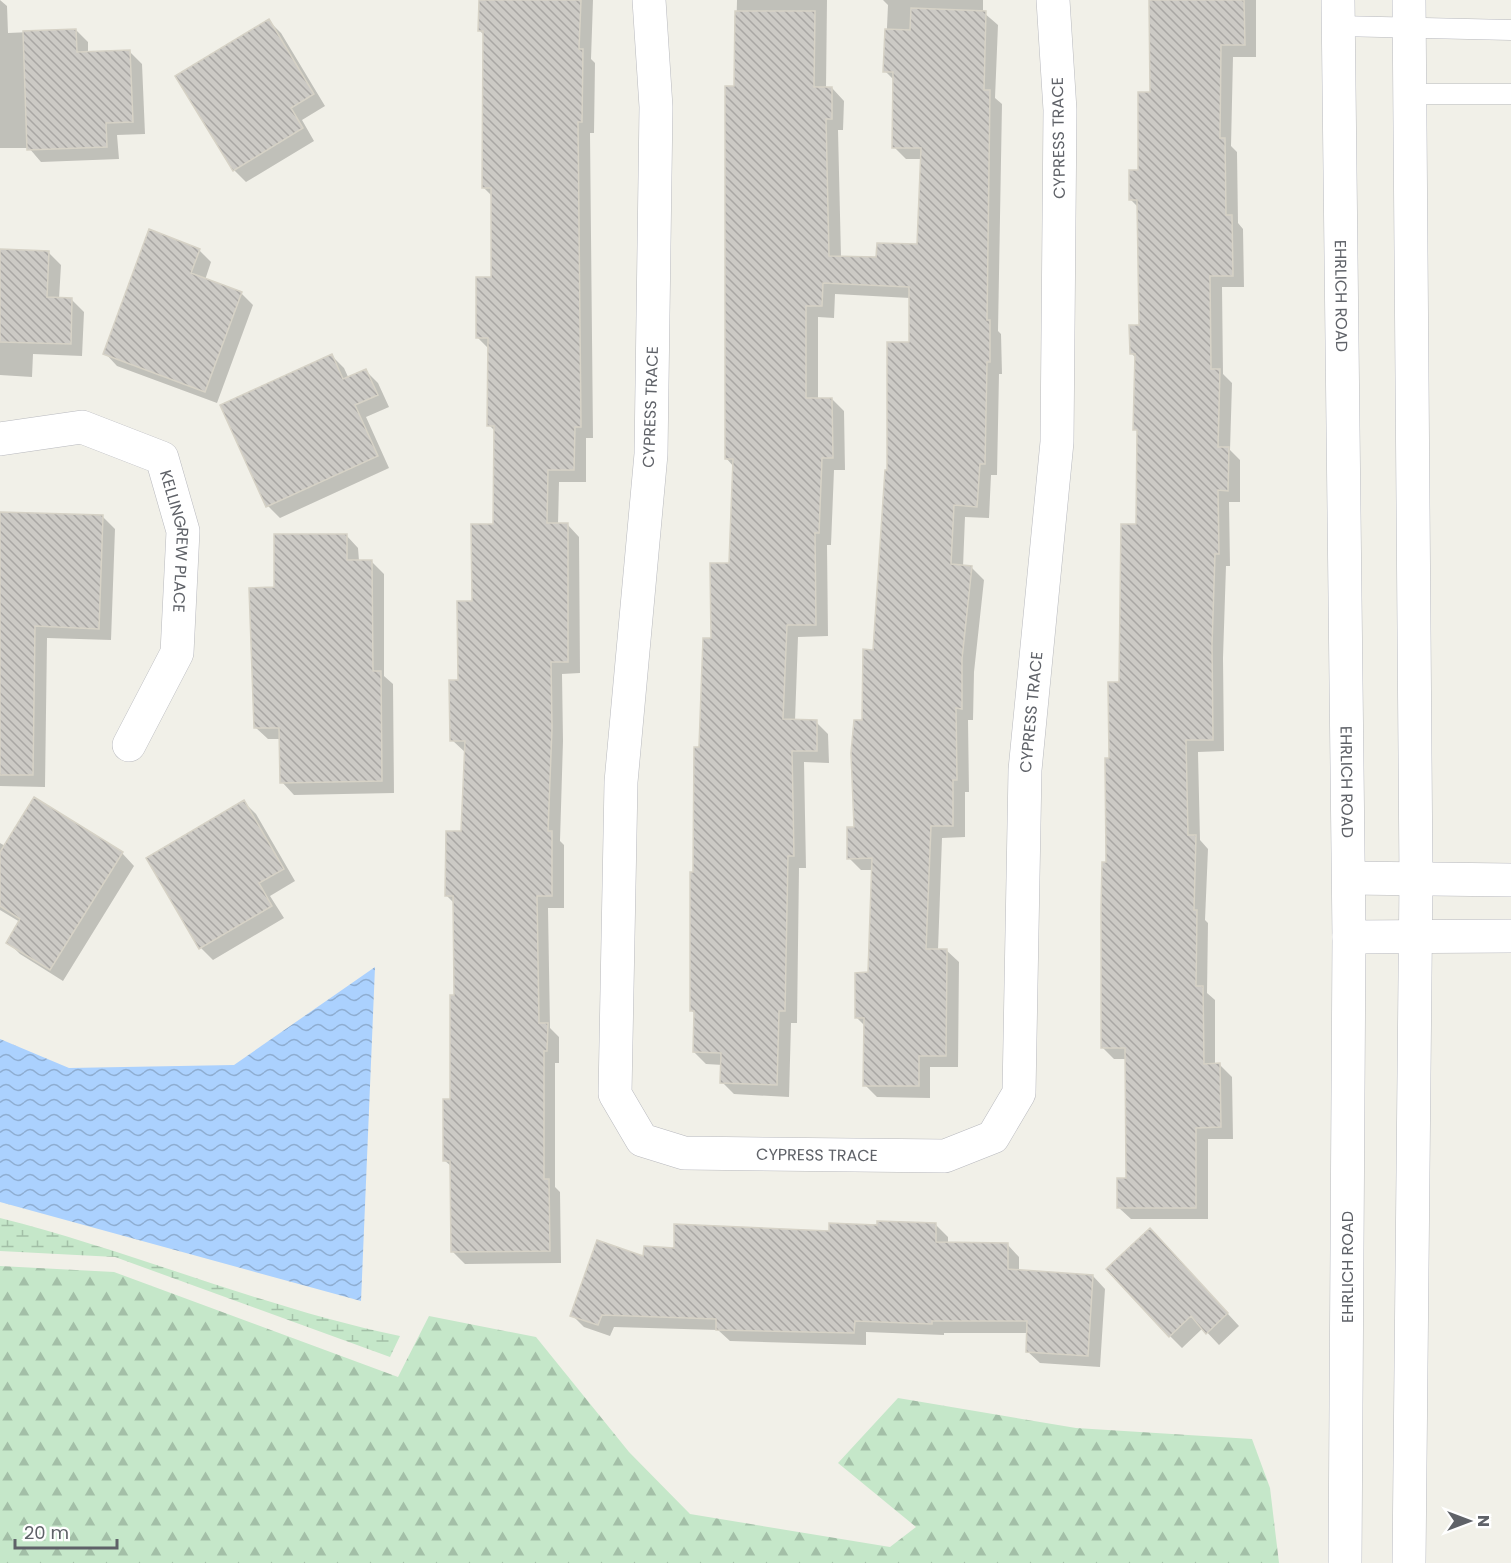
<svg xmlns="http://www.w3.org/2000/svg" width="1511" height="1563" font-family="Poppins,sans-serif">
	<style>
		.forest { fill: url(#forest-firs) }
		.wetland { fill: url(#wetland-marsh) }
		.water { fill: url(#water-waves) }
		.shadow { fill: #0003 }
		.building { fill: url(#building-back-hatch); stroke: #d6d2c6; stroke-width: 1.5 }
		.lines { fill: none; stroke-linecap: round; stroke-linejoin: round }
		.lane-casing { stroke: #b8b9be; stroke-width: 21 }
		.street-casing { stroke: #b8b9be; stroke-width: 34 }
		.secondary-casing { stroke: #b9bbc1; stroke-width: 34 }
		.lane { stroke: #fff; stroke-width: 20 }
		.street { stroke: #fff; stroke-width: 33 }
		.secondary { stroke: #fff; stroke-width: 33 }
		.labels { text-anchor: middle; stroke-width: 5; stroke-linejoin: round; paint-order: stroke }
		.street-label { font-size: 16px; fill: #5f6268; stroke: #fff }
	</style>
	<defs>
		<pattern id="forest-firs" width="22" height="20" patternUnits="userSpaceOnUse" patternTransform="scale(1.5)"><rect width="22" height="20" fill="#c5e7c9"/><path d="M5 1l3.5 6h-7zM16 11l3.5 6h-7z" fill="#a3bfa7"/></pattern>
		<pattern id="wetland-marsh" width="20" height="14" patternUnits="userSpaceOnUse" patternTransform="scale(1.5)"><rect width="20" height="14" fill="#c5e7c9"/><path d="M1 5h8M5 5V1M11 12h8M15 12V8" fill="none" stroke="#a3bfa7"/></pattern>
		<pattern id="water-waves" width="16" height="10" patternUnits="userSpaceOnUse" patternTransform="scale(1.5)"><rect width="16" height="10" fill="#abd1fe"/><path d="M0 5q4-4 8 0t8 0" fill="none" stroke="#8eadd1"/></pattern>
		<pattern id="building-back-hatch" width="6" height="6" patternUnits="userSpaceOnUse" patternTransform="scale(1.5)"><rect width="6" height="6" fill="#cccac5"/><path d="M-1 5l2 2M0 0l6 6M5-1l2 2" fill="none" stroke="#a9a7a4"/></pattern>
	</defs>
	<rect width="100%" height="100%" fill="#f1f0e8"/>
	<!-- forest -->
	<path class="forest" d="M0,1266l114,6 284,105 31,-61 107,21 93,115 61,62 200,33 26,-20 -78,-64 60,-65 178,30 176,11 18,49 9,75h-1279z"/>
	<!-- wetland -->
	<path class="wetland" d="M0,1218c135,34 264,90 400,118l-10,21 -275,-100 -115,-6z"/>
	<!-- water -->
	<path class="water" d="M375,967l-14,334 -361,-99v-163l69,29 165,-3z"/>
	<!-- shadow -->
	<path class="shadow" d="M0,0l7,6 1,27 68,-3 12,12v12l42,-2 12,12 3,70 -28,1 2,24 -78,3 -12,-14h-29z
		M480,0h113l-2,59 4,4 -1,70h-4l3,305h-7v44h-27l-1,43 9,-1 12,13 1,136 -18,1 1,67 -3,100 4,4v63h-16l2,120 9,9v26h-4v124l5,5 1,71 -96,1 -12,-12 -1,-85 -8,-7 8,-60 4,-104 -2,-93 -7,-7 16,-64 3,-79 -14,-13 21,-137 21,-77 1,-95 -6,-6 1,-75 -13,-13 15,-58v-83l-9,-9 2,-151 -6,-6z
		M737,0h90l-1,88h6l12,13 -1,29h-5l3,127 37,1 40,-13 4,-86h-16l-12,-12 1,-66 -10,-10 3,-66 -5,-5h100v12l15,13 -3,73 7,6 -4,227 3,3 1,40h-3l-2,101h-6l-2,43 -24,-1 -2,50 9,1 12,12 -10,92 -1,48h-5l1,72h-4v45l-23,1 -4,112h8l13,12 -1,105h-28v31l-53,-1 -12,-12v-59l-8,-8 13,-44 3,-104h-12l-12,-12 6,-29 8,-108 12,-70 13,-180 22,-128v-45l-75,-4 -1,24 -16,-1v82h14l12,12 1,59h-11l-3,75h-4l1,91 -30,1 -3,84 21,1 12,12 1,29 -25,-1 2,106h-7l-2,155h-6l-2,74 -55,-3 -12,-12 1,-17 -17,-1 -12,-12 2,-37 -5,-5 9,-261 12,-109 19,-76 3,-97 -8,-9z
		M1150,0h106v57h-23l-2,89 6,6 1,71 5,6 1,58h-22l1,87 9,9 -2,67 10,10v42h-11l1,64h-4l-3,92 1,93 -26,1 2,88 8,9 -3,71 3,3 -1,70 8,7v65h5l12,12 1,62h-25v80h-77l-13,-12 9,-27 -1,-121h-12l-12,-12 8,-287 28,-234 1,-93 -4,-4 2,-70 -6,-6 10,-26 -3,-120 -7,-7 8,-29 13,-77z
		M269,21l12,12 44,73 -23,14 12,21 -68,41 -12,-12 -57,-94z
		M199,250l12,12 -6,18 36,13 12,12 -36,98 -100,-37 -12,-13z
		M49,253l12,12 -2,34 13,1 12,12 -2,44 -49,-2 -1,23 -32,-2v-101z
		M332,356l12,12 5,11 17,-8 12,12 11,24 -23,10 23,51 -109,50 -12,-12z
		M0,513l103,4 12,12 -4,111 -64,-2 -2,149 -45,-1z
		M346,535l12,13 1,13h12l13,13v102l9,8 1,109 -100,2 -12,-13 -1,-43h-13l-13,-12 21,-138z
		M244,802l12,12 39,67 -25,15 14,22 -71,42 -12,-12z
		M0,843l5,3 117,7 12,13 -71,115 -43,-27 -12,-12 12,-20 -20,-12z
		M830,1224l106,1 12,12v6l59,1 12,13v15l74,4 12,13 -5,78 -60,-4 -13,-12 1,-18h-84v2l-78,-3v13l-136,-4 -12,-11 -104,-3 -4,9 -26,-9 -12,-12 73,-57 30,-8 155,-17z
		M1162,1242l77,84 -20,19 -16,-17 -21,20 -12,-12z"/>
	<!-- building -->
	<path class="building" d="M479,0h102l-2,49h4l-1,73h-4l3,305h-6l-1,43h-26l-1,53h21v139h-17l1,66 -4,103h4v65h-15l2,127h9l-1,28h-3v128h5l1,72 -99,1 -1,-91h-7v-62h7v-104h4l-1,-99h-8l1,-65h15l4,-90h-15l-1,-61h9l-1,-79h15l-1,-77h22l1,-98h-7l1,-88h-12v-61h15v-89h-9l1,-157h-5z
		M1149,0h95l1,45h-24l-1,93h5l1,77h6l1,61h-23l1,93h9l-2,78h11l-1,44 -10,-1 1,64h-4l-3,91 1,95h-27l2,95h8l-2,75h3l-1,76h7l1,78 16,-1 1,64 -25,1v80h-79v-30h9l-1,-130h-24v-139l1,-47h4l-1,-104h4l-1,-76h11l2,-158h15l1,-94h-4l2,-76h-5l-1,-29h10l-2,-125h-8v-30h9v-78h12z
		M911,8l75,3 -2,79h6l-3,230h3v42h-3l-2,102h-5l-3,43 -23,-2 -3,59 21,2 -10,93v50l-6,-1 1,72h-4v46h-22l-5,123h21l-1,107h-27v30h-56l1,-68h-9v-45l13,-1 4,-114 -25,1v-32h7l-3,-74 3,-33h8l1,-71 10,1 12,-180h2v-128h22v-55l-86,-4 -1,23h-16v92h26l1,60h-11l-3,75h-4l1,92h-29l-4,94 34,1v31h-25l2,105h-6l-3,155h-6l-2,74 -57,-2 1,-30 -28,-1 1,-41h-4v-139h3l1,-125h5l4,-109h8l-1,-75h19l4,-104h-8v-373h9l1,-75h80l-1,76h18v32h-6l3,137 47,1 1,-14 40,1 4,-96h-29l1,-76h-10l2,-43 25,1z
		M269,19l45,75 -23,14 12,20 -70,43 -58,-95z
		M76,29l1,23 53,-2 3,72 -27,1 1,24 -80,3 -4,-119z
		M149,229l51,20 -9,24 51,19 -37,100 -102,-38z
		M0,249l49,2 -2,46 25,1 -1,46 -71,-2z
		M332,354l11,25 23,-10 12,26 -23,10 23,51 -112,51 -46,-102z
		M0,512l103,3 -4,114 -64,-3 -2,149h-33z
		M274,534h73v26h25l1,111h8l1,110 -102,2 -1,-55h-25l-5,-140 25,-1z
		M34,797l89,55 -73,118 -44,-27 14,-24 -20,-13v-54z
		M244,800l40,69 -25,14 13,23 -73,43 -53,-91z
		M877,1221l59,2v19l72,1v26l85,6 -5,81 -62,-4 1,-31h-95v3l-77,-3 -1,12 -138,-3v-11l-114,-4 -4,10 -28,-9 27,-76 46,16 1,-10 30,2v-24l155,7v-8l48,2z
		M1150,1228l78,85 -22,21 -15,-18 -22,21 -63,-68z"/>
	<g class="lines">
		<defs>
			<path id="lane" d="M1338,26l173,4
				M1409,94h102"/>
			<g id="street">
				<path id="s1" d="M649,0l7,107 -5,347 -30,328 -6,312 27,46 42,13 261,3 48,-19 26,-44 6,-323 32,-328 3,-332 -7,-110"/>
				<path id="s2" d="M0,439l82,-12 80,31 21,73 -6,122 -48,92"/>
				<path d="M1349,878l162,2"/>
				<path d="M1349,937l162,-1"/>
			</g>
			<g id="secondary">
				<path id="s3" d="M1338,0l11,937 -4,626"/>
				<path d="M1409,0l7,879 -7,684"/>
			</g>
		</defs>
		<!-- lane casing -->
		<use href="#lane" class="lane-casing"/>
		<!-- street casing -->
		<use href="#street" class="street-casing"/>
		<!-- secondary casing -->
		<use href="#secondary" class="secondary-casing"/>
		<!-- lane -->
		<use href="#lane" class="lane"/>
		<!-- street -->
		<use href="#street" class="street"/>
		<!-- secondary -->
		<use href="#secondary" class="secondary"/>
	</g>
	<g class="labels">
		<!-- street labels -->
		<g class="street-label">
			<text transform="translate(1058 138) rotate(-91)" y="6">CYPRESS TRACE</text>
			<text dy="6" stroke="none"><textPath href="#s3" startOffset="296">EHRLICH ROAD</textPath></text>
			<text transform="translate(650 407) rotate(-88)" y="6">CYPRESS TRACE</text>
			<text dy="6" stroke="none"><textPath href="#s2" startOffset="254">KELLINGREW PLACE</textPath></text>
			<text dy="6" stroke="none"><textPath href="#s1" startOffset="1938">CYPRESS TRACE</textPath></text>
			<text dy="6" stroke="none"><textPath href="#s3" startOffset="782">EHRLICH ROAD</textPath></text>
			<text dy="6" stroke="none"><textPath href="#s1" startOffset="1326">CYPRESS TRACE</textPath></text>
			<text transform="translate(1347 1267) rotate(-90)" y="6">EHRLICH ROAD</text>
		</g>
	</g>
	<!-- north arrow -->
	<g transform="translate(1469 1521) rotate(90)" stroke="#ffffff" stroke-width="4.5" paint-order="stroke">
	<path d="M0-4.5L10 22L0 15L-10 22Z" fill="#5f6268"/>
	<text y="-9" font-size="16" font-weight="bold" text-anchor="middle" fill="#5f6268">N</text>
	</g>
	<!-- scale -->
	<path d="M15 1539v9h102v-9" fill="none" stroke="#5f6268" stroke-width="3"/>
	<text x="24" y="1539" font-size="18" fill="#5f6268" stroke="#ffffff" stroke-width="4.5" paint-order="stroke">20 m</text>
</svg>
